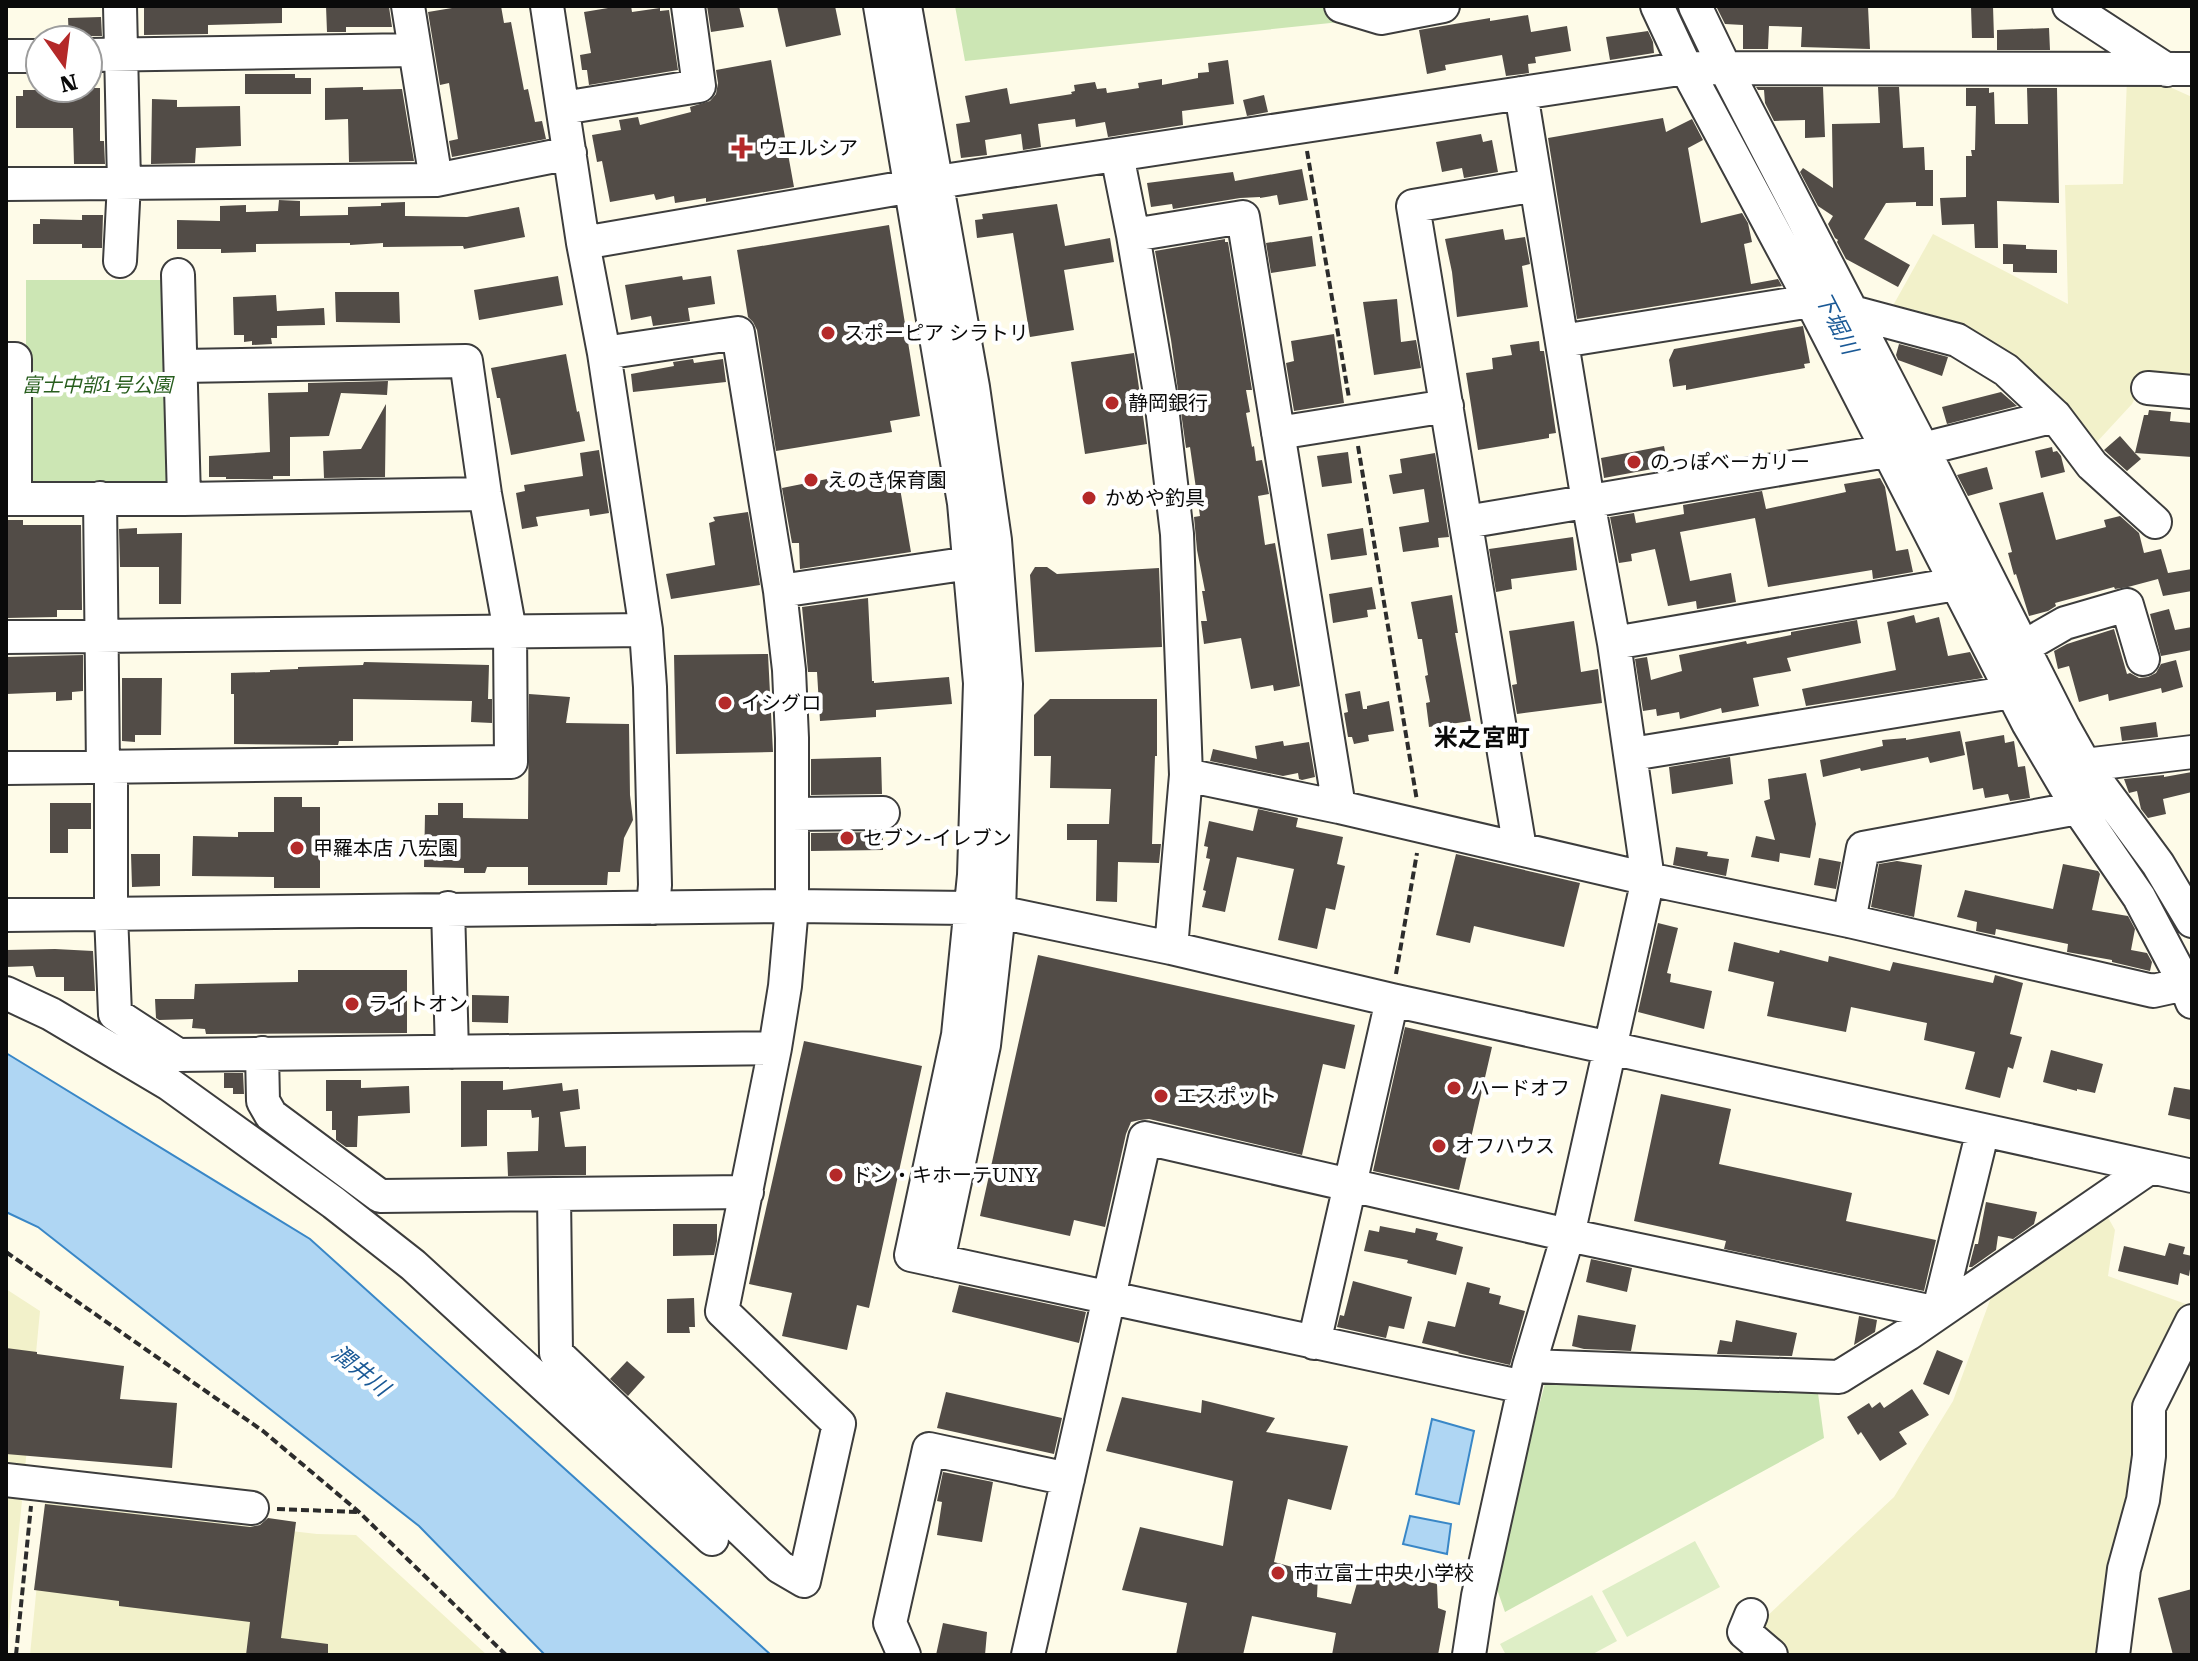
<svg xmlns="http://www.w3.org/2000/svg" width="2198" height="1661" font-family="'Roboto Serif','Noto Sans JP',serif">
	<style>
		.farmland { fill: #f2f1ca }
		.green { fill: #cce6b4 }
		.pitch { fill: #deeec6 }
		.water { fill: #afd6f3; stroke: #3987c7; stroke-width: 2 }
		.building { fill: #524c47 }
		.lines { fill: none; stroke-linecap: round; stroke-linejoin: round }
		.minor-casing { stroke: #3d3d3d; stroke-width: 36 }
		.path { stroke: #2c2c2c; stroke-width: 4; stroke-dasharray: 8 4; stroke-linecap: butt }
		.minor { stroke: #fff; stroke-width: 32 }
		.poi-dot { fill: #b42929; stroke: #fff; stroke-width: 3 }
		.labels { text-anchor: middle; stroke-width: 8; stroke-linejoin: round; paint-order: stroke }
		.poi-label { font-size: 20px; fill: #0a0a0a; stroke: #fff; text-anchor: start }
		.park-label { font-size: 20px; font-style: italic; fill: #285e1e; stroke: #fff }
		.water-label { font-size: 22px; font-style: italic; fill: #1a5996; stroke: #fff }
		.quarter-label { font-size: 24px; font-weight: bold; fill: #0a0a0a; stroke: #fff }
	</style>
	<rect width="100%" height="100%" fill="#fefbe8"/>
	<!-- farmland -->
	<path class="farmland" d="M2127,78l36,6 29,13v285l-47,-5 -13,27 -36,39 -37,-34 -169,-98 43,-77 135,70 -3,-119 58,-1z
		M2105,1212l10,18 -7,46 78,28 -42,112 -36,239h-333l-25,-23 144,-135 59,-96 40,-109z
		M6,1289l34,22 -15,158 -19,-2z
		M6,1489l10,1 6,11 -16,154z
		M45,1503l272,31 39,1 131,120h-457z"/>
	<!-- green -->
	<path class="green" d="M955,6h507l-25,6 -472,49z
		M26,280h143v210h-143z
		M1547,1376l269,2 8,60 -319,174 -12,-34z"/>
	<!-- pitch -->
	<path class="pitch" d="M1695,1541l25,46 -93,50 -25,-46z
		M1592,1595l25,46 -26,14h-85l-6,-11z"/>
	<!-- water -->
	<path class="water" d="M6,1053l304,186 461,416h-226l-126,-129 -381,-299 -32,-15z
		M1432,1419l42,12 -15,73 -43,-10z
		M1410,1516l41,8 -4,30 -44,-10z"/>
	<!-- building -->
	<path class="building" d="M144,6h138v17l-74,2v9l-64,1z
		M326,6l63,1 3,20h-46v5h-19z
		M464,6h37l3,17 7,-1 13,68 4,-1 7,33 7,-1 4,18 -94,18 -3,-16 9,-2 -9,-56 -9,2 -12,-73z
		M620,6h11l1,6 28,-4v3l9,-1 9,60 -89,15 -2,-15h-5l-2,-15 11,-2 -7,-41z
		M707,6h32l5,21 -33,5z
		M777,6h58l6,29 -55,12z
		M1716,6h152l2,43 -69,-2 1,-20 -33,-1 -1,23h-25v-24l-18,-1z
		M1971,6h22l1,32h-22z
		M1528,15l3,17 36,-6 4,25 -36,6 1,6 -8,1 1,9 -23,3 -4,-21 -57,10 1,5 -19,4 -8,-44 71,-12v3z
		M101,17l1,19h-14l-11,4h-8l-1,-22z
		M2049,28l1,22h-53v-20z
		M1648,31l5,11 1,11 -44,7 -4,-23z
		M771,60l23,127 -88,15v-4l-31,5 -1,-7 -18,4 -2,-6 -44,8 -8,-41 -5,1 -5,-27 29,-5 -2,-10 19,-3 2,8 51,-13 -1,-5 20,-6 6,-7 2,-11 -2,-13z
		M1228,60l6,44 -52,7 1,14 -75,12 -3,-15 -29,5 -1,-8 -37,5 3,23 -18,3 -2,-16 -36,6 2,15 -26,3 -5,-34 14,-2 -5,-26 42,-8 3,16 62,-10 -1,-2 4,-1 -1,-6 21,-3 2,7 9,-1 1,5 32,-5 -1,-5 24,-4v6l36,-7v-5l11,-1 -1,-9z
		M245,74h50v4h16v16h-66z
		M363,87v3l39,-1 12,72 -65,1 -1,-43 -23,1v-32z
		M1756,87h67l2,50 -20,1v-18l-31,1 -9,-18 -1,-13h-6z
		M1878,87h21l4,61 21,-1 1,23h8v36h-17v-4l-30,1 -22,36 46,26 -12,22 -52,-28 -9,-17 1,-2 -3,-2 -7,-14 5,-8 -15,-10 -18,-34 3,-4 30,20 -1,-64 48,-1z
		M83,88h17v53h4l1,23h-31l-1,-36h-57v-32h7v-6h60z
		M1966,88h23v5l5,-1 1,32h33l-1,-36h30l2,115 -62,-2 1,47h-23l-1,-24 -32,1 -2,-27 26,-1v-41h6l-1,-6h4l1,-44h-10z
		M1264,95l4,17 -21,4 -4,-16z
		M152,99l25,1v7l63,-1 1,40 -45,2 -1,15 -44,1z
		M1663,118l3,14 26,-13 11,21 -15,8 13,75 41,-10 6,10 4,19 -8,2 7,40 27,-5 4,7 -205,33 -29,-181z
		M1481,134l2,8 9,-2 6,32 -34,6 -2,-10 -20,4 -6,-30z
		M1302,169l6,31 -29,5 -2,-10 -17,3v-1l-20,1 -67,11 -1,-5 -21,3 -4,-24 86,-11 2,9z
		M279,200l21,1v15l48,-1v-8l33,-1v-3l24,-1v14l62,1 52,-10 6,30 -61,12 -1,-3 -80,1v-4l-33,2v-2l-94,1v8l-35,1v-4h-44v-29l43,1v-15l26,-1v7l32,-1z
		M1057,204l8,42 45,-8 4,24 -50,8 10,60 -44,7 -17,-104 -36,5 -2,-18 8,-1 -1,-5z
		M82,215h21l-1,33h-20v-4h-49v-20h7v-5l42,1z
		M889,225l31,191 -30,5 2,11 -116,19 -19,-121 -4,-8 -5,-5 -11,-67z
		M1503,229l2,11 20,-3 5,27 -8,2 6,41 -71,10 -5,-45 -7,-33z
		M1312,236l4,30 -45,7 -5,-30z
		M1225,239v3h3l24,148h-6l4,22 -4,1 6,34 2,-1 2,15 6,-1 7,34 -11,2 7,49 10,-2 25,143 -26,5 -1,-6 -22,4 -10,-51 -37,6 -3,-23h6l-5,-30h3l-8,-41 -3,-33 6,-1 -10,-69 -4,1 -15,-108 -16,-89z
		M2003,244l23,1v4l31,1v23l-44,-1v-8h-10z
		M558,276l5,29 -84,15 -5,-30z
		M682,276l1,4 28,-4 4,28 -27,4 2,13 -37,5 -2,-10 -20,4 -6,-35z
		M335,292h64l1,31 -64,-1z
		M276,295l1,16 47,-3 1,17 -48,1v12h-6l1,6 -20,1v-4l-8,1v-7h-10l-1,-38z
		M1397,299l4,43 15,-2 5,28 -47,7 -11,-73z
		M1803,326l7,37 -6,1 1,4 -119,22v-5l-13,2 -4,-27 5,-11z
		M1334,334l10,69 -50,8 -8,-48 8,-2 -3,-20z
		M1539,341l1,10h4l12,82 -7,1v4l-71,12 -12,-77 27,-4 -1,-11 20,-3 -2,-10z
		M1899,344l49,13 -6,19 -44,-16 -2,-5z
		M1134,353l13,91 -62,10 -14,-92z
		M566,354l11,58 2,-1 6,30 -74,14 -11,-57h-3l-6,-30z
		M693,359l1,4 29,-4 3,23 -93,10 -2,-18 43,-8 -1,-4z
		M388,381l-1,14 -46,-2 -12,43 -39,1v39h-17v3h-47v-2h-17v-21l61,-4 -2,-59 40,-1v-9z
		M2001,392l16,14 -70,18 -5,-17z
		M386,404l-1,73 -61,1 -1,-27 38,-2z
		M2149,410l22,2 -1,9 22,2v34l-57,-4 6,6 -14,12 -23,-21 16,-14 15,17 9,-38h4z
		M1664,446l4,20 -64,12 -3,-20z
		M2052,447l1,5 4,-1 4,5 4,16 -24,6 -6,-27z
		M599,450l10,63 -19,3 -1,-7 -53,8 2,9 -16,3 -6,-36 9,-2 -1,-6 59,-9 -3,-23z
		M1348,452l4,31 -30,4 -5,-31z
		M1435,453l14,84 -11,1 1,9 -36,5 -4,-25 30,-5 -5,-33 -31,5 -4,-19 13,-2 -2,-14z
		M1987,467l6,22 -25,7 -11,-21z
		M897,471l14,81 -111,17 -1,-26h-7l-10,-55 55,-11 1,5z
		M1880,478l5,9 11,64 12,-2 5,23 -40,7 -1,-9 -104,17 -13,-69 -75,14 10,49 41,-8 5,29 -39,7 -1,-8 -28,5 -13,-57 -24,5 1,7 -13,2 -9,-46 24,-4 2,10 48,-9 -1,-9 79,-14 4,18 80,-17 -2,-8z
		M2043,492l13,48 50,-13 -2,-7 16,-4 19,17 5,20 17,-4 7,24 24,-4v22l-29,5 -5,-17 -30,8 -13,2 -1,-2 -59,16 1,3 -8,5 -19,5 -13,-42 -2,1 -6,-22 4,-1 -13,-49z
		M748,512l12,73 -89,14 -5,-25 49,-9 -6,-42 6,-2 -2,-4z
		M6,520h17v5h58l1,85h-25v7l-51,1z
		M137,528v6l45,-1 -1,71h-22v-37h-39l-1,-38z
		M1363,528l4,27 -36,5 -4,-26z
		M1573,537l4,33 -66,9 1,10 -16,3 -7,-43z
		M1035,567h12l10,7 102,-6 3,79 -127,5 -5,-77z
		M1372,587l4,22 -9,1 1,7 -35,6 -4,-29z
		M1452,595l6,38h-3l16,88 -42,6 -3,-24 4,-1 -5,-26 3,-1 -6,-36h-4l-7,-37z
		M868,598l4,83h2v2l75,-6 3,27 -76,6v7l-56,4 -3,-49h-9l-6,-65z
		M2169,609l6,21 17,-3v23l-31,6 -11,-42z
		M1914,615l2,8 23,-6 9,39 22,-4 13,26 -177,28 -4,-17 94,-19 -9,-48z
		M1857,620l4,23 -74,15 4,13 -38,7 6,28 -37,7 -1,-5 -41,11 -1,-7 -22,4 -1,-7 -13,2 -8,-52 12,-2 4,23 31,-9 -3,-16 67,-14 1,3 44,-9v-3z
		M1574,621l7,51 17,-3 4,34 -85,11 -5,-29 5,-1 -8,-53z
		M2114,629l13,45 3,-1 9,5 9,-1 8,-4 5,-9 15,-4 7,27 -21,6 -1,-5 -52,13 -1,-7 -29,8 -10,-36 -11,3 -4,-18 13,-7z
		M768,654l5,98 -97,2 -2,-99z
		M83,655v36l-11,1v8l-16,1v-9l-50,2v-37z
		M364,662l125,3 -1,34h4v24l-21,-1 1,-21 -119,-2v42h-14l-1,4 -104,-1v-50h-3v-21l39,-1v-2l28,-1v-2l65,-2z
		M122,678h40l-1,57h-26v7l-13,-1z
		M1360,691l3,18h4v-3l22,-5 5,30 -26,4 1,6 -15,3 -2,-7h-4l-4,-24 4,-1 -3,-18z
		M529,694l41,3 -4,26 63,1 1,71 3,25 -9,18 -4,34h-12l-1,13h-79v-18h-41l-2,6h-21v-5l-40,-1 1,-52h13v-12h25v15l65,1z
		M1050,699h107v57h-2l-3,88h9l-2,19 -41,-1 -1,40 -21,-1 1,-61h-30v-16h42l2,-35 -61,-1 1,-32h-17v-41z
		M2156,722l2,15 -36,4 -2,-14z
		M1960,731l5,24 -35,8 -2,-6 -67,14 -1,-3 -37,9 -3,-17 63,-14 -1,-6 24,-2v2z
		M2004,735l1,8 9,-2 4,26 7,-1 5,32 -20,3 -2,-7 -23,4 -2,-10 -10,2 -8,-48z
		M1283,741l1,5 25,-4 6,35 -13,3 -3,-1 -1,-6 -15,3 -73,-15 3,-12 44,10 -2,-13z
		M881,757l1,37 -71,1v-36z
		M1730,757l3,27 -61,10 -3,-27z
		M2192,772v20l-29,7 3,15 -18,4 -7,-9 -4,-18 -8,2 -5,-14 40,-4v2z
		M1806,773l10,51 -6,34 -30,-5 -1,9 -28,-5 5,-21 19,4 -11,-39 6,-2 -2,-20z
		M274,797h28v10h18v81h-46v-11l-82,-1 1,-40 45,1v-5h36z
		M50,803h41v26h-23v24h-18z
		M1258,809l40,9 -2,9 47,10 -6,27 8,2 -10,44 -9,-2 -9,41 -39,-9 16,-71 -57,-12 -12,55 -23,-5 4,-16 -3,-1 7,-31 -4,-1 2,-11 -4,-1 5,-25 44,10z
		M883,832v18l-72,1v-18z
		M1676,847l32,5 -1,4 22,3 -3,17 -53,-11z
		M131,854h29v32l-28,1z
		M1456,854l124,29 -16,64 -90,-21 -4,17 -34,-8z
		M1819,858l22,4 -5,27 -22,-4z
		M1897,861l25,4 -8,52 -43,-10 8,-43z
		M2063,864l35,7 2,3 -8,36 36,6 7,13 -4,21 16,3 5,9 -2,9 -38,-9v-2l-45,-8 1,-8 -72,-15 -1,6 -19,-4 1,-9 -20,-5 8,-27 88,19z
		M1658,923l20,5 -11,45 4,1 -1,8 42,9 -8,38 -66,-17z
		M1734,942l45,11 1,-3 48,12 1,-6 61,15 3,-9 100,21 2,-8 28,8 -13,51 12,3 -9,32 -5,-2 -8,31 -35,-9 10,-37 -51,-12 3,-17 -76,-16 -5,25 -79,-16 7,-34 -46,-11z
		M55,949l38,2 2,40h-31v-14h-28l-3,-11 -27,1v-17z
		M1038,955l317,70 -10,44 -22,-5 -21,91 -153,-36 -9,1 -9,2 -5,12 -21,93 -31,-7 -4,16 -90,-20z
		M298,970h109v63l-201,1 -1,-5 -13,-1 1,-9 -34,1 -3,-2 -1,-19h39l1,-15 103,-2z
		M472,995l37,1 -1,27 -36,-1z
		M1405,1027l87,20 -33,143 -86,-19z
		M804,1041l118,25 -53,242 -12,-3 -10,45 -65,-14 10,-43 -43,-9z
		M2051,1050l52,14 -8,29 -18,-4v2l-34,-9z
		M224,1073h19l1,21h-11v-6h-9z
		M326,1080h35v8l48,-2 1,27 -52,3 -1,31h-11l-10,-7v-10h-4v-19h-6z
		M461,1081h42v9l59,-7 1,8 15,-2 2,20 -20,3 5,35 21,-1v29l-78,1 -1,-24 31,-1 1,-34 -7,1 -1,-8h-44v36l-26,1z
		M2174,1087l18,3v30l-24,-5z
		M1661,1094l70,15 -12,55 133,29 -6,28 90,19 -12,51 -200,-42 2,-8 -92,-20z
		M1986,1202l51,10 -3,12 -21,15 -15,-3 -2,14 -24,17h-3l6,-23h3z
		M673,1224h44v17l-3,14 -41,1z
		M1380,1226l35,7 1,-5 22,5 -2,7 27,7 -7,28 -49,-12 1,-3 -44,-9 5,-21 10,2z
		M2169,1243l16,4 -2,7 9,2 -3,20 -9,-3 -2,12 -60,-14 6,-25 41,10z
		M1591,1259l41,9 -5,24 -41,-10z
		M1353,1281l59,16 -8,32 -15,-3 -3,12 -49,-11 3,-12 4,1z
		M1467,1282l23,6 -1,5 12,3 -2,8 26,7 -15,54 -52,-12 1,-1 -37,-9 6,-22 27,6z
		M959,1285l127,27 -7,31 -127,-31z
		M694,1298l1,29h-6l1,6h-23v-34z
		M1578,1315l58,10 -5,26 -47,-2 -12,-3z
		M1859,1316l18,4 -2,12 -21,13z
		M1736,1320l61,13 -5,23 -75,-2 3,-14 12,2z
		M6,1348l31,4v2l87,12 -4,33 57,4 -5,65 -166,-14z
		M1937,1350l26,11 -14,34 -26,-11z
		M627,1361l18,16 -17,19 -18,-17z
		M1912,1389l17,26 -30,17 8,12 -27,17 -19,-29 -3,3 -11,-18 22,-14 3,5 8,-6 4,6z
		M946,1392l116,26 -8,36 -117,-26z
		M1122,1397l79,16 1,-13 73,18 -9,14 82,14 -17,64 -43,-11 -14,63 44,12 -1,23 34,7 11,-38 75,18 1,24 8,3 -8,44h-106l4,-22 -84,-17 -9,39h-67l11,-52 -65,-13 18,-63 83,19 10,-65 -127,-30z
		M943,1472l50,10 -11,60 -45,-7 5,-33 -5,-1z
		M45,1504l205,23 10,-2 8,-7 28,4 -15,116 47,6v11h-82l4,-33 -131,-16v-5l-85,-11z
		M2192,1589v66h-19l-15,-57z
		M943,1623l44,9 -2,23h-49z"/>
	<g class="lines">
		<defs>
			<path id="minor" d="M408,6l28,174
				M547,6l36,237 21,110 42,277 4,57 5,198 -2,23
				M880,6l84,497 16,180 -6,192 -16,160 -47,220 613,132
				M905,6l68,381 22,153 11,144 -7,228 -15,133 -46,216
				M1341,6l40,12 62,-12
				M1657,6l29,62 125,233 217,422 50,85 61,89 46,87 7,18
				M1695,6l29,60 199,383 140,277 22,39 73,99 34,57
				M2069,6l98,64
				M88,55l327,-5
				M6,56h34
				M563,108l136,-22 -11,-80
				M1117,155l16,80 28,164 16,135 9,241 -15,173
				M6,184l430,-4 134,-27
				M1133,235l110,-18 96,590
				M583,243l341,-59 762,-116 506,1
				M120,261l4,-78 -4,-177
				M178,275l6,224
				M1852,312l105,28 49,30 49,46 37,49 63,57
				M1562,341l249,-40
				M6,359h9v140
				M2148,388l44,4
				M1278,433l169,-27
				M1923,449l132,-33
				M100,498l3,270
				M6,499h178l301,-5
				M1466,522l421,-71
				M780,591l190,-28
				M6,637l640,-7
				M1614,643l342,-59
				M2006,657l59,-34 62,-18 16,54
				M1632,754l380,-62
				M2085,765l107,-13
				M6,768l505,-6 -1,-131 -25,-137 -19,-133 -285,5
				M111,768v146l4,100 63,41 597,-7
				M1186,775l153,32 309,72 201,42 304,70 32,-7
				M792,814l91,-1
				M1520,849l-107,-643 123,-21
				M448,908l4,144
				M6,915l786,-9 178,2 29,4 172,36 221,52 800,176
				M1849,921l14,-73 215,-40
				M6,993l45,21 118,70 165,119 79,62 299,274
				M262,1053l1,48 8,14 109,81 367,-4
				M554,1195l2,158 224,214 24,14 35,-157 -117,-113 53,-263 10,-62 7,-80v-168l-3,-68 -9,-79 -42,-258 -134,20
				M1314,1343l78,-343
				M1529,1366l310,11 69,-43 241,-166
				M6,1480l246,28
				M1751,1615l-7,17 27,23
				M904,1655l-14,-32 39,-174 139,30
				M1028,1655l117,-517 423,97 370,78 45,-183
				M1469,1655l9,-59 51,-230 39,-131 80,-356 -34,-236 -26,-142 -67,-408
				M2113,1655l11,-86 19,-69 6,-44v-49l43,-86"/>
		</defs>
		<!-- minor casing -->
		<use href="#minor" class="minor-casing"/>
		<!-- path -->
		<path class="path" d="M1307,151l42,247
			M1358,446l59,355
			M1396,974l21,-121
			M6,1252l257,179 96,81 147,143
			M277,1509l80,3
			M16,1655l15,-149"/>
		<!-- minor -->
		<use href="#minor" class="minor"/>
	</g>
	<!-- markers -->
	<g class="poi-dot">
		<path d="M738 136h8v8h8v8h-8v8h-8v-8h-8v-8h8z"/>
		<circle cx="828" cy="333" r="8"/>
		<circle cx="1112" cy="403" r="8"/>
		<circle cx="1634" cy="462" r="8"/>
		<circle cx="811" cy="480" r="8"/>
		<circle cx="1089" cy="498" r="8"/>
		<circle cx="725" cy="703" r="8"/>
		<circle cx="847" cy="838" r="8"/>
		<circle cx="297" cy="848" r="8"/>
		<circle cx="352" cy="1004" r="8"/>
		<circle cx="1454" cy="1088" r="8"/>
		<circle cx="1161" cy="1096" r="8"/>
		<circle cx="1439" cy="1146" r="8"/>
		<circle cx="836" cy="1175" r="8"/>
		<circle cx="1278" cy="1573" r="8"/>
	</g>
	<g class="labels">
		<!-- poi labels -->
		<g class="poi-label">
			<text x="758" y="155">ウエルシア</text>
			<text x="844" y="340">スポーピア シラトリ</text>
			<text x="1128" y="410">静岡銀行</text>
			<text x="1650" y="469">のっぽベーカリー</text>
			<text x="827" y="487">えのき保育園</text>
			<text x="1105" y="505">かめや釣具</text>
			<text x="741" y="710">イシグロ</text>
			<text x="863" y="845">セブン-イレブン</text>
			<text x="313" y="855">甲羅本店 八宏園</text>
			<text x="368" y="1011">ライトオン</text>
			<text x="1470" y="1095">ハードオフ</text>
			<text x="1177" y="1103">エスポット</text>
			<text x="1455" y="1153">オフハウス</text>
			<text x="852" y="1182">ドン・キホーテUNY</text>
			<text x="1294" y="1580">市立富士中央小学校</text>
		</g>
		<!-- park labels -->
		<g class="park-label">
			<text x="97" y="392">富士中部1号公園</text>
		</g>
		<!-- water labels -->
		<g class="water-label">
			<text transform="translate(1837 323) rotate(63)" y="8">下堀川</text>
			<text transform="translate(361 1370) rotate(39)" y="8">潤井川</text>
		</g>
		<!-- quarter labels -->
		<g class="quarter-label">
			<text x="1482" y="746">米之宮町</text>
		</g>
	</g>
	<!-- border -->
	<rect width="2198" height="1661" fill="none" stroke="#0a0a0a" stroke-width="16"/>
	<!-- north arrow -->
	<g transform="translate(64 64) rotate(166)"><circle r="38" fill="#ffffff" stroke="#9d9d9d" stroke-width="2"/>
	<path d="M0-6L14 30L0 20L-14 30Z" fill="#b42929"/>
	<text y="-12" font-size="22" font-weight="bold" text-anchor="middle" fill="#0a0a0a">N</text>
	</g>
</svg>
